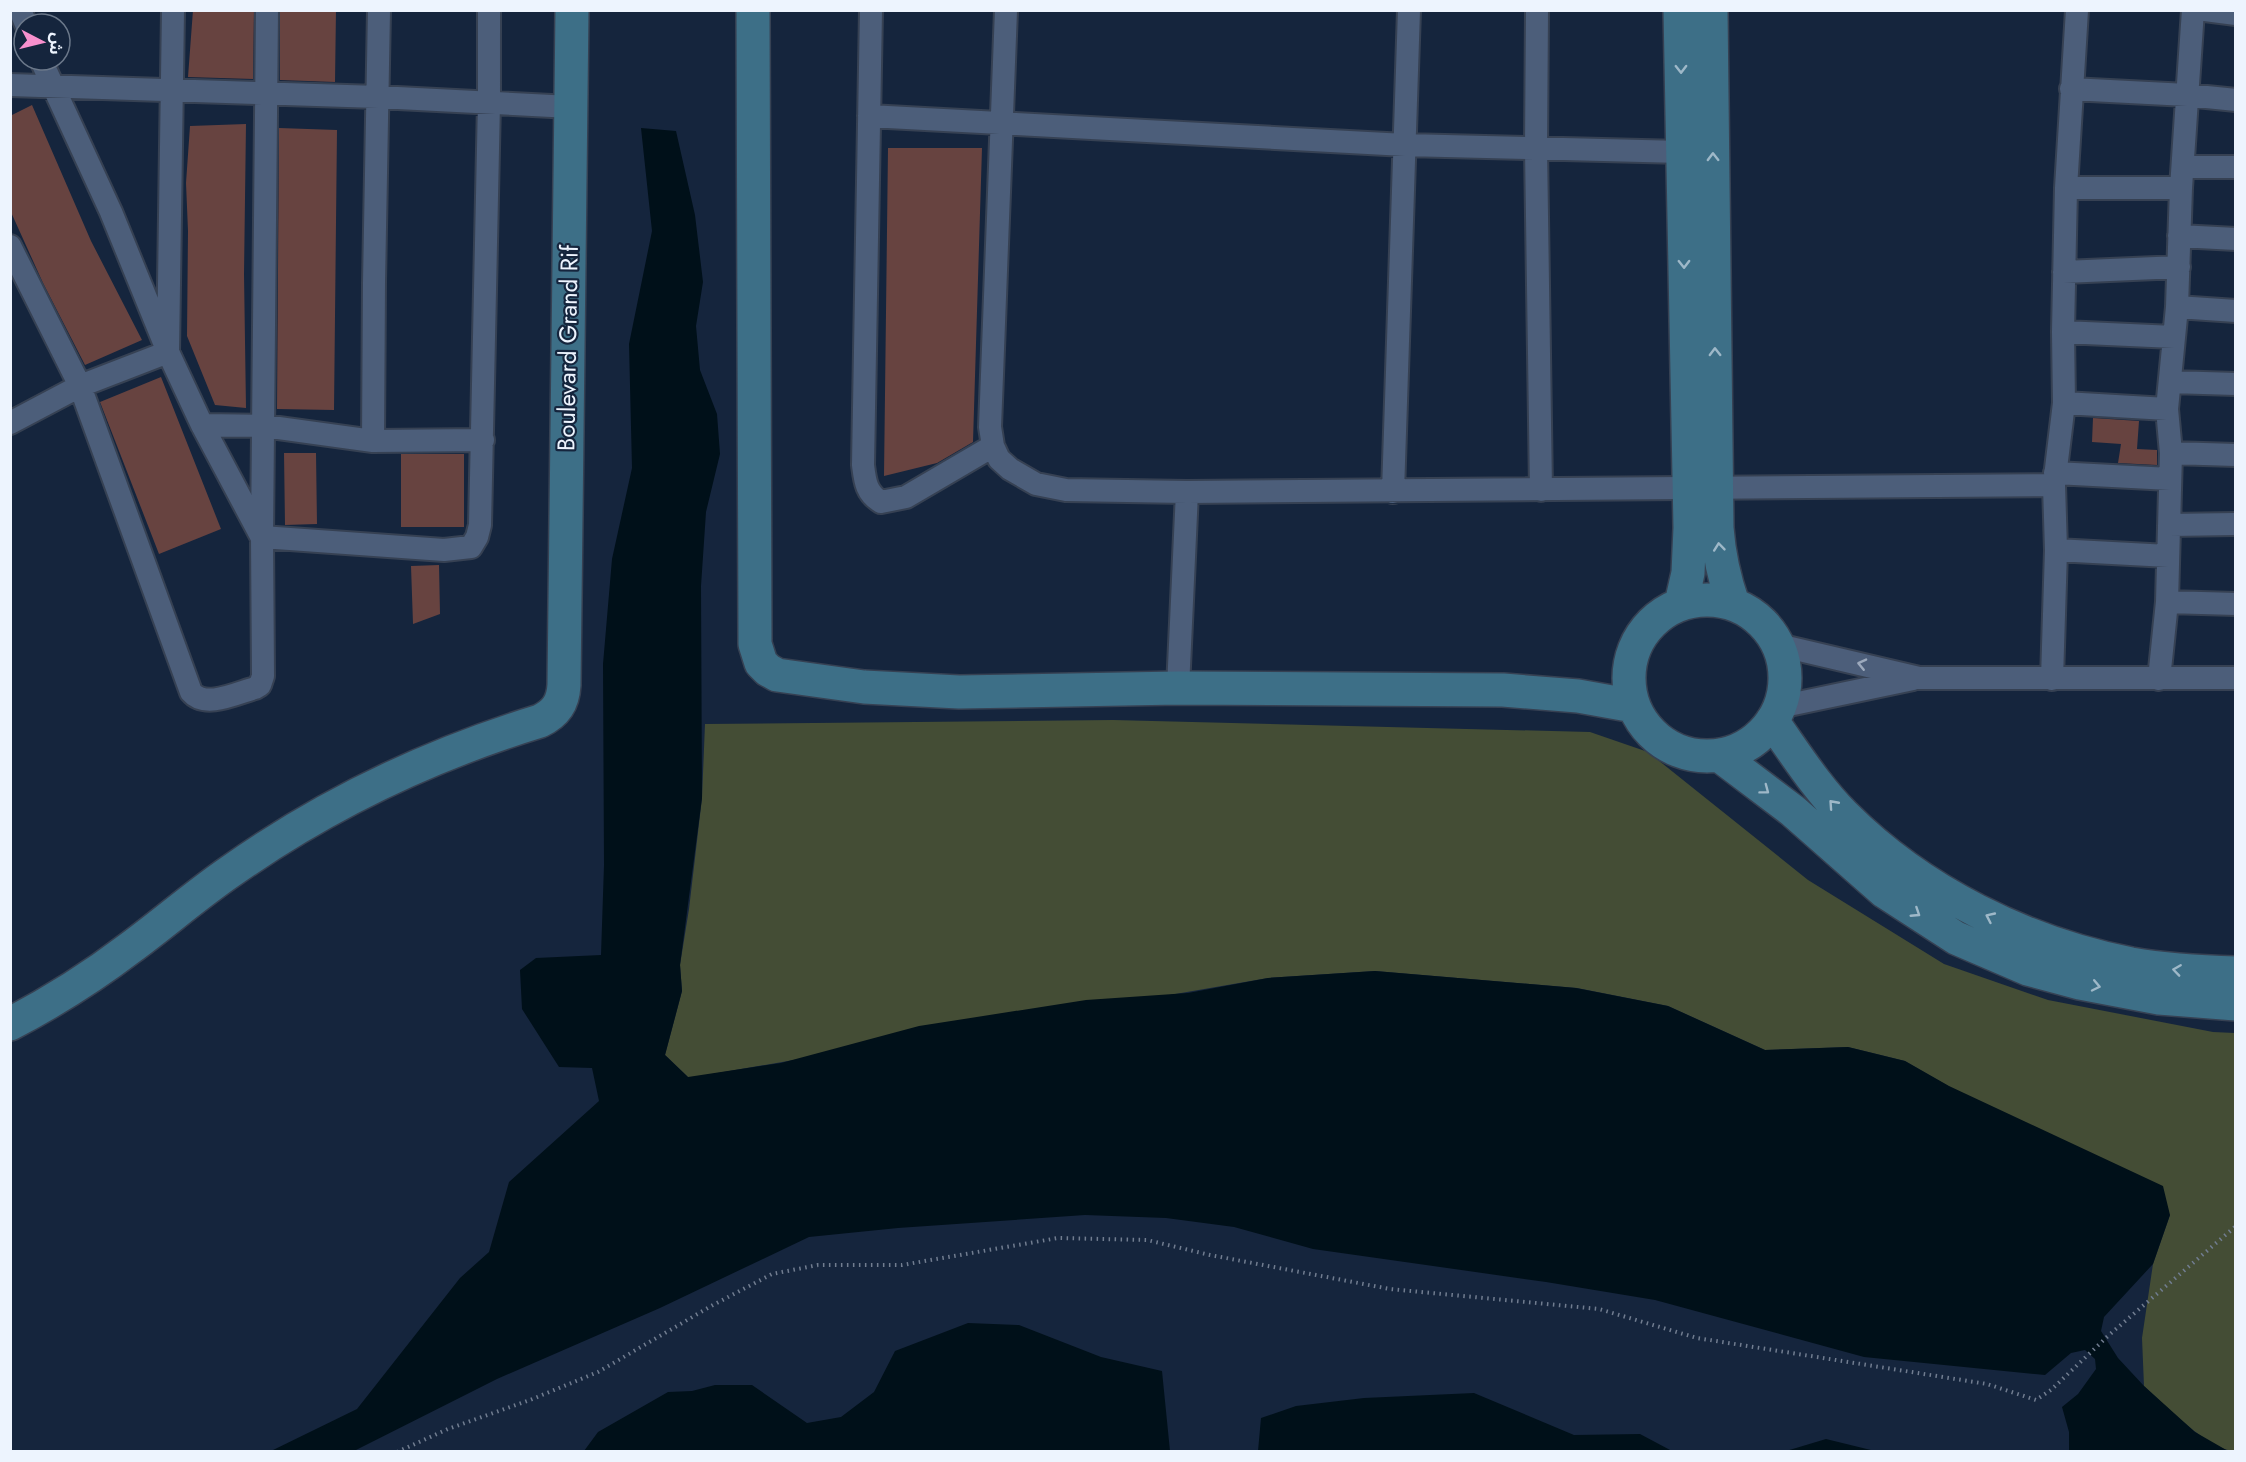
<svg xmlns="http://www.w3.org/2000/svg" width="2246" height="1462" font-family="Jost,'Noto Sans Arabic',sans-serif">
	<style>
		.green { fill: #444d35 }
		.water { fill: #001019 }
		.building { fill: #674340 }
		.lines { fill: none; stroke-linecap: round; stroke-linejoin: round }
		.street-casing { stroke: #364153; stroke-width: 26 }
		.secondary-casing { stroke: #364153; stroke-width: 36 }
		.path { stroke: #717d90; stroke-width: 4; stroke-dasharray: 1.5 4.5; stroke-linecap: butt }
		.street { stroke: #4c5e7a; stroke-width: 22 }
		.secondary { stroke: #3d6f87; stroke-width: 33 }
		.oneway { stroke: #9eb8c8 }
		.oneway2 { stroke: #9ca9bc }
		.labels { text-anchor: middle; stroke-width: 4.5; stroke-linejoin: round; paint-order: stroke }
		.street-label { font-size: 24px; fill: #edf4fe; stroke: #15253d }
	</style>
	<rect width="100%" height="100%" fill="#15253d"/>
	<!-- green -->
	<path class="green" d="M1113,720l477,12 58,20 160,128 136,84 104,36 165,32 22,1v418c-26,0 -71,-47 -91,-65l-2,-48 11,-74 17,-49 -265,-154 -57,-14 -83,3 -97,-44 -91,-18 -202,-17 -107,7 -579,100 -24,-23 17,-64 -2,-26 9,-56 13,-111 3,-74z"/>
	<!-- water -->
	<path class="water" d="M641,128l35,3 19,84 8,67 -7,44 4,44 17,44 3,40 -14,58 -5,74 1,212 -22,167 2,26 -17,64 23,22 93,-14 138,-37 167,-26 102,-7 80,-15 107,-7 201,17 92,18 97,44 83,-3 57,14 44,25 214,100 7,29 -17,49 -49,53 -3,14 17,27 26,28 51,46 33,19h-159v-19l-7,-25 16,-13 18,-25 -1,-10 -10,-9 -14,3 -26,22 -181,-18 -209,-57 -109,-18 -233,-33 -79,-22 -68,-9 -81,-3 -187,13 -89,9 -149,71 -163,71 -143,72h-83l86,-42 103,-131 29,-26 20,-70 90,-81 -7,-33 -33,-1 -37,-58 -2,-39 16,-12 65,-3 3,-90 -1,-201 9,-105 20,-91 -3,-124 23,-113z
		M968,1323l51,2 82,32 61,14 8,80h-586l14,-19 70,-40 24,-1 23,-6h37l55,38 34,-6 33,-25 21,-41z
		M1474,1393l100,42 66,-1 32,17h-414l3,-33 35,-12 68,-8z
		M1826,1439l49,12h-89z"/>
	<!-- building -->
	<path class="building" d="M193,10h61l-1,69 -65,-2z
		M280,10h56l-1,72 -55,-2z
		M32,105l59,136 51,99 -57,25 -42,-82 -33,-73v-94z
		M246,124l-2,150 2,134 -31,-3 -28,-69 1,-105 -2,-48 4,-57z
		M279,128l58,2 -3,280 -57,-1z
		M888,148h94l-9,294 -36,21 -53,13z
		M161,377l60,152 -62,25 -59,-152z
		M2093,418l46,3 -2,28 20,1v15l-39,-2 3,-19 -29,-2z
		M284,453h32l1,71 -32,1z
		M401,454h63v73h-63z
		M439,565l1,49 -27,10 -2,-58z"/>
	<g class="lines">
		<defs>
			<path id="street" d="M20,10l6,14
				M173,10l-5,342 34,73 59,111
				M871,10l-8,455c2,16 3,28 18,37l25,-5 87,-51
				M1006,10l-16,417 3,19 6,13 11,10 26,15 30,6 121,2 867,-7
				M1537,10l-1,138 5,342
				M2205,10l31,4
				M10,85l368,12 193,10
				M2071,89l116,6 49,5
				M869,116l536,29 277,7
				M2183,167h53
				M2066,188h115
				M2179,236l57,3
				M10,246l70,140 111,306c14,17 46,1 64,-4l5,-3 3,-9 -1,-139 5,-527
				M2064,272l115,-5
				M2177,307l59,4
				M2063,332l111,5
				M2171,382l65,2
				M2064,403l103,6
				M10,423l70,-37 88,-34 -57,-140 -70,-152
				M202,425l62,1 109,15 110,-1
				M373,441l1,-158 5,-273
				M2171,453l65,2
				M2055,473l115,6
				M1393,492l16,-482
				M2169,525l67,-1
				M262,537l182,13 27,-3 6,-10 3,-12 9,-423v-92
				M2056,550l112,6
				M2167,602l69,2
				M1778,645l141,33h317
				M2052,679l4,-129 -2,-65 10,-82 -1,-71 3,-144 11,-178
				M2159,679l8,-77 4,-149 -4,-44 10,-102 4,-119 12,-178
				M1178,688l9,-196
				M1779,707l134,-28"/>
			<path id="secondary" d="M753,10l2,634 6,19 7,7 9,5 87,12 95,5 219,-4 325,2 75,6 56,10
				M1680,10l10,518 -2,45 -7,31
				M1711,10l6,518c2,27 7,50 16,76
				M1629 678a78 78 0 1 1 156 0a78 78 0 1 1-156 0Z
				M1772,721c23,32 44,66 72,94 77,77 181,128 287,149 35,6 70,8 105,9
				M1719,755l74,56 92,81 71,46 72,31 52,14 79,15 77,6
				M10,1024c42,-22 82,-47 120,-76 34,-25 66,-53 101,-77 95,-67 198,-116 309,-150 16,-8 23,-18 24,-36l8,-675"/>
		</defs>
		<!-- street casing -->
		<use href="#street" class="street-casing"/>
		<!-- secondary casing -->
		<use href="#secondary" class="secondary-casing"/>
		<!-- path -->
		<path class="path" d="M397,1452l51,-23 82,-29 68,-28 115,-67 59,-31 46,-9h84l156,-27 89,2 63,15 180,34 209,20 98,29 290,46 49,16 15,-10 58,-55 127,-109"/>
		<!-- street -->
		<use href="#street" class="street"/>
		<!-- secondary -->
		<use href="#secondary" class="secondary"/>
	</g>
	<!-- one-way arrows -->
	<defs><path id="oneway-chevron" d="M-2-3.5L2.5 0L-2 3.5" fill="none" stroke-width="1.6" stroke-linecap="round" stroke-linejoin="round" transform="scale(1.5)"/></defs>
	<g class="oneway">
		<use href="#oneway-chevron" transform="translate(1681 69) rotate(89)"/>
		<use href="#oneway-chevron" transform="translate(1713 157) rotate(-91)"/>
		<use href="#oneway-chevron" transform="translate(1684 264) rotate(89)"/>
		<use href="#oneway-chevron" transform="translate(1715 352) rotate(-91)"/>
		<use href="#oneway-chevron" transform="translate(1719 547) rotate(-96)"/>
		<use href="#oneway-chevron" transform="translate(1765 790) rotate(37)"/>
		<use href="#oneway-chevron" transform="translate(1833 804) rotate(-132)"/>
		<use href="#oneway-chevron" transform="translate(1916 913) rotate(33)"/>
		<use href="#oneway-chevron" transform="translate(1990 917) rotate(-155)"/>
		<use href="#oneway-chevron" transform="translate(2177 970) rotate(-172)"/>
		<use href="#oneway-chevron" transform="translate(2096 986) rotate(12)"/>
	</g>
	<use class="oneway2" href="#oneway-chevron" transform="translate(1862 664) rotate(-167)"/>
	<g class="labels">
		<!-- street labels -->
		<g class="street-label">
			<text transform="translate(568 348) rotate(-89)" y="8">Boulevard Grand Rif</text>
		</g>
	</g>
	<!-- border -->
	<rect width="2246" height="1462" fill="none" stroke="#edf4fe" stroke-width="24"/>
	<!-- north arrow -->
	<g transform="translate(42 42) rotate(97)"><circle r="28" fill="#15253d" stroke="#6b788a" stroke-width="1.5"/>
	<path d="M0-4.5L10 22L0 15L-10 22Z" fill="#f790cd"/>
	<text y="-9" font-size="16" font-weight="bold" text-anchor="middle" fill="#edf4fe">ش</text>
	</g>
</svg>
